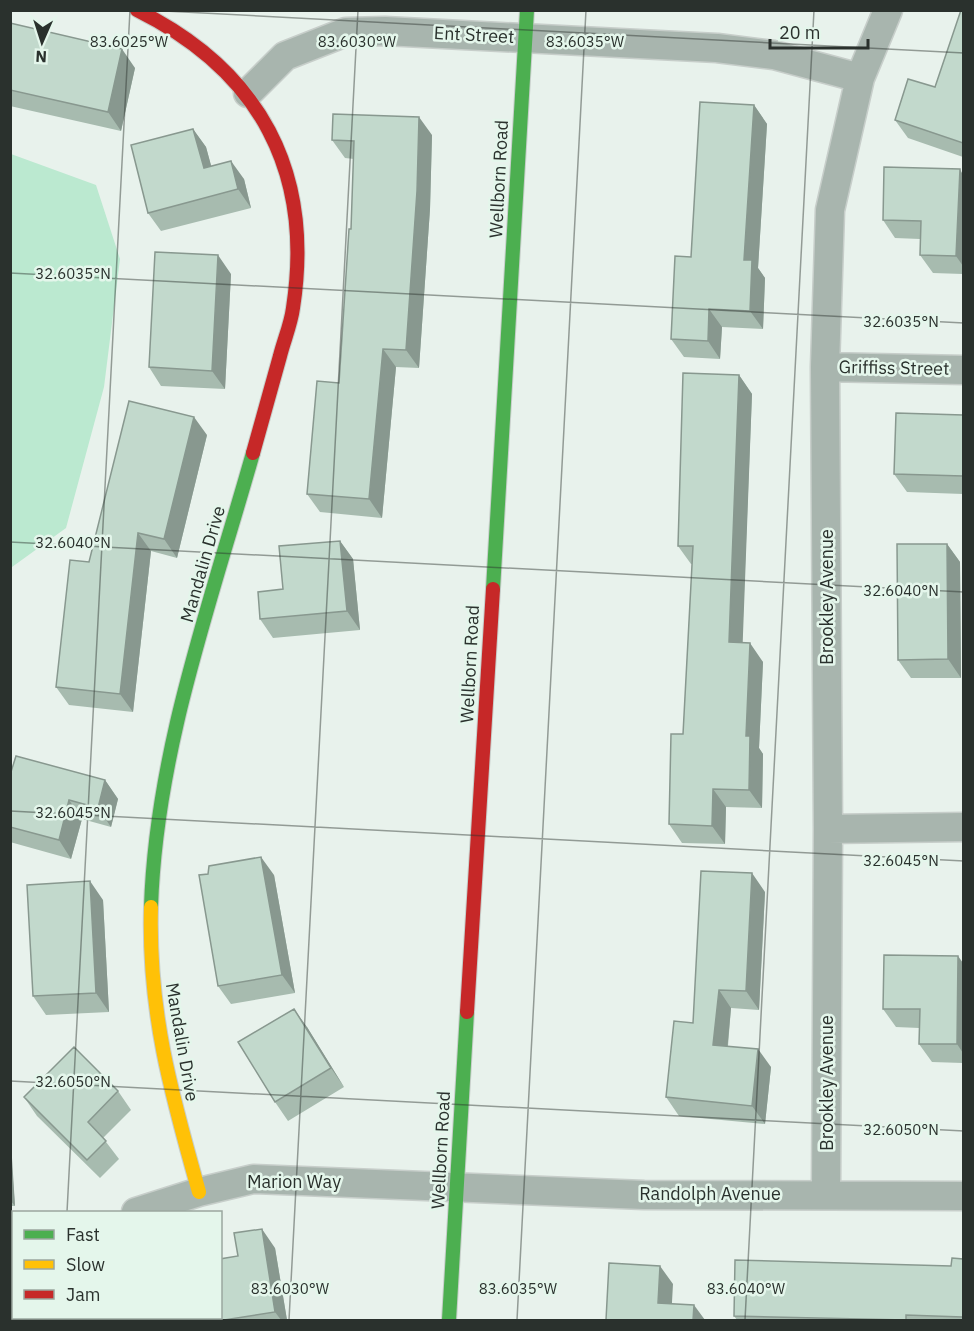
<svg xmlns="http://www.w3.org/2000/svg" width="974" height="1331" font-family="'IBM Plex Sans',sans-serif">
	<style>
		.green { fill: #bbe9d0 }
		.lines { fill: none; stroke-linecap: round; stroke-linejoin: round }
		.street-casing { stroke: #c7ceca; stroke-width: 31 }
		.fast-casing { stroke: #c7ceca; stroke-width: 16 }
		.slow-casing { stroke: #c7ceca; stroke-width: 16 }
		.jam-casing { stroke: #c7ceca; stroke-width: 16 }
		.street { stroke: #a8b5ae; stroke-width: 28 }
		.fast { stroke: #4caf50; stroke-width: 14 }
		.slow { stroke: #ffc107; stroke-width: 14 }
		.jam { stroke: #c62828; stroke-width: 14 }
		.wall { fill: #a7bbaf }
		.shaded-wall { fill: #88988f }
		.building { fill: #c2d9cc; stroke: #88988f; stroke-width: 1.5 }
		.ticks { fill: none; stroke: #2a312d; stroke-width: 1.5; stroke-opacity: 0.45 }
		.labels { text-anchor: middle; stroke-width: 5; stroke-linejoin: round; paint-order: stroke }
		.street-label { font-size: 18px; fill: #2a312d; stroke: #e4f6eb }
		.ticks-label { font-size: 15px; text-anchor: middle; fill: #2a312d; stroke: #e4f6eb; stroke-width: 5; stroke-linejoin: round; paint-order: stroke }
	</style>
	<rect width="100%" height="100%" fill="#e8f2ec"/>
	<!-- green -->
	<path class="green" d="M11,154l85,31 24,74 -16,128 -38,141 -54,39 -1,11z"/>
	<g class="lines">
		<defs>
			<path id="street" d="M248,93l37,-37 61,-24 39,-1 332,17 57,7 86,23
				M825,367l139,3
				M828,829l136,-2
				M826,1193l2,-364 -3,-462 5,-157 30,-132 28,-68
				M136,1212l63,-20 54,-13 391,16 320,1
				M10,1250l4,-1"/>
			<path id="fast" d="M493,589l34,-579
				M151,907c5,-156 60,-305 102,-454
				M449,1320l18,-308"/>
			<path id="slow" d="M151,907c-3,104 20,186 48,285"/>
			<path id="jam" d="M137,10c123,61 177,162 156,298 -2,16 -9,32 -13,48 -9,32 -18,64 -27,97
				M467,1012l26,-423"/>
		</defs>
		<!-- street casing -->
		<use href="#street" class="street-casing"/>
		<!-- fast casing -->
		<use href="#fast" class="fast-casing"/>
		<!-- slow casing -->
		<use href="#slow" class="slow-casing"/>
		<!-- jam casing -->
		<use href="#jam" class="jam-casing"/>
		<!-- street -->
		<use href="#street" class="street"/>
		<!-- fast -->
		<use href="#fast" class="fast"/>
		<!-- slow -->
		<use href="#slow" class="slow"/>
		<!-- jam -->
		<use href="#jam" class="jam"/>
	</g>
	<!-- wall -->
	<path class="wall" d="M963,10v147l-55,-19 -13,-18 40,-33z
		M10,23l125,45 -14,63 -111,-25z
		M754,105l13,19 -9,144 7,10 -2,51 -41,-2 -2,32 -36,-2 -13,-18 20,-82z
		M193,129l13,18 5,19 33,13 7,29 -90,23 -13,-18z
		M432,135l-2,74 -11,159 -23,-1 -14,151 -62,-6 -13,-18 32,-111 12,-154 3,-70 -9,-1 -13,-18z
		M963,175v99l-30,-1 -13,-18v-16l-25,-1 -12,-18z
		M231,274l-6,115 -64,-3 -12,-19z
		M739,375l13,19 -10,249 21,19 -4,86 4,6 -1,54 -36,-1 -1,37 -43,-1 -13,-19 14,-90 9,-170h-1l-13,-18z
		M963,415v79l-56,-2 -13,-18z
		M207,435l-30,123 -26,-7 -18,161 -64,-7 -13,-18 33,-125z
		M340,541l13,18 7,71 -87,8 -13,-19 23,-30z
		M947,544l13,18 1,116h-50l-13,-18z
		M10,775l95,5 13,19 -7,28 -29,-8 -11,40 -61,-17z
		M274,875l21,118 -64,11 -13,-18z
		M765,892l-6,118 -28,-2 -3,38 43,21 -6,57 -86,-8 -13,-19 27,-74z
		M103,900l6,112 -63,3 -13,-19z
		M963,963v100l-31,-1 -13,-18v-16l-23,-1 -13,-18z
		M307,1027l37,60 -56,34 -13,-19z
		M118,1091l13,19 -28,28 16,21 -19,19 -63,-62 -13,-19z
		M10,1142l5,64h-5z
		M275,1248l12,72h-277l228,-64z
		M963,1259v61h-226l-3,-4 217,-50z"/>
	<!-- shaded-wall -->
	<path class="shaded-wall" d="M122,49l13,19 -14,63 -13,-19z
		M754,105l13,19 -9,144 7,10 -2,51 -13,-18 -6,-51z
		M419,117l13,18 -2,74 -11,159 -13,-18z
		M193,129l13,18 11,40 -13,-19z
		M231,161l13,18 7,29 -13,-19z
		M960,169l3,6v91l-7,-10z
		M218,255l13,19 -6,115 -13,-18z
		M709,309l13,18 -2,32 -12,-18z
		M383,349l13,18 -14,151 -13,-19z
		M739,375l13,19 -10,267 -13,-19z
		M194,417l13,18 -30,123 -13,-19z
		M138,533l13,18 -18,161 -13,-18z
		M340,541l13,18 7,71 -13,-19z
		M947,544l13,18 1,116 -13,-19z
		M750,643l13,19 -4,86 4,6 -1,54 -13,-18 -3,-54z
		M105,780l13,19 -7,28 -13,-19z
		M713,789l13,18 -1,37 -13,-18z
		M69,800l13,19 -11,40 -12,-19z
		M261,857l13,18 21,118 -13,-18z
		M752,873l13,19 -6,118 -13,-19z
		M90,881l13,19 6,112 -13,-19z
		M958,956l5,7v90l-6,-9z
		M719,990l12,18 -5,55 -13,-18z
		M294,1009l13,18 37,60 -13,-19z
		M758,1049l13,18 -6,57 -13,-18z
		M11,1142l4,64 -5,-6z
		M262,1229l13,19 12,72h-6l-6,-8z
		M660,1266l13,18 -2,36 -13,-17z
		M694,1305l11,15h-12z"/>
	<!-- building -->
	<path class="building" d="M961,10h2v133l-68,-23 13,-41 27,8z
		M10,23l112,26 -14,63 -98,-22z
		M700,102l54,3 -10,155h8l-2,51 -41,-2 -1,32 -37,-2 4,-83 16,1z
		M333,114l86,3 -2,74 -11,159 -23,-1 -14,150 -62,-5 10,-113 22,2 10,-154h2l3,-88 -22,-1z
		M193,129l11,39 27,-7 7,28 -90,24 -17,-68z
		M884,167l76,2 -4,87 -36,-1 1,-34 -38,-1z
		M155,252l63,3 -6,116 -63,-4z
		M683,373l56,2 -10,267 21,1 -4,93h4l-1,54 -36,-1 -1,37 -43,-2 2,-90h12l10,-188h-15z
		M129,401l65,16 -30,122 -26,-6 -18,161 -64,-7 14,-127 19,2z
		M896,413l67,2v61l-69,-2z
		M340,541l7,70 -87,8 -2,-27 25,-3 -4,-43z
		M897,544h50l1,115 -50,1z
		M16,756l89,24 -7,28 -29,-8 -10,40 -49,-13v-52z
		M261,857l21,118 -64,11 -19,-111 9,-1 1,-8z
		M701,871l51,2 -6,118 -27,-1 -6,55 45,4 -6,57 -86,-9 8,-76 19,2z
		M90,881l6,112 -63,3 -6,-111z
		M884,955l74,1 -1,88h-38l1,-35h-37z
		M294,1009l37,59 -56,34 -37,-60z
		M74,1047l44,44 -30,31 18,19 -19,19 -63,-63z
		M262,1229l13,83 -51,8h-214v-16h4v13h206v-58l18,-3 -4,-23z
		M952,1258l11,1v58l-57,-2v5l-172,-4 1,-56 216,6z
		M609,1263l51,3 -2,37 36,2 -1,15h-87z"/>
	<!-- ticks -->
	<path class="ticks" d="M145,10l819,43M10,273l954,50M10,542l954,50M10,811l954,50M10,1081l954,50M67,1212l63,-1202M61,1320l1,-2M289,1320l69,-1310M517,1320l69,-1310M745,1320l69,-1310"/>
	<g class="labels">
		<!-- street labels -->
		<g class="street-label">
			<text transform="translate(474 35) rotate(3)" y="6">Ent Street</text>
			<text transform="translate(499 179) rotate(-87)" y="6">Wellborn Road</text>
			<text transform="translate(894 368) rotate(1)" y="6">Griffiss Street</text>
			<text transform="translate(203 564) rotate(-74)" y="6">Mandalin Drive</text>
			<text transform="translate(827 597) rotate(-90)" y="6">Brookley Avenue</text>
			<text transform="translate(470 664) rotate(-87)" y="6">Wellborn Road</text>
			<text transform="translate(182 1042) rotate(80)" y="6">Mandalin Drive</text>
			<text transform="translate(827 1083) rotate(-90)" y="6">Brookley Avenue</text>
			<text transform="translate(441 1150) rotate(-87)" y="6">Wellborn Road</text>
			<text x="294" y="1188">Marion Way</text>
			<text x="710" y="1200">Randolph Avenue</text>
		</g>
	</g>
	<g class="ticks-label">
		<text x="129" y="47">83.6025°W</text>
		<text x="357" y="47">83.6030°W</text>
		<text x="585" y="47">83.6035°W</text>
		<text x="73" y="279">32.6035°N</text>
		<text x="901" y="327">32.6035°N</text>
		<text x="73" y="548">32.6040°N</text>
		<text x="901" y="596">32.6040°N</text>
		<text x="73" y="818">32.6045°N</text>
		<text x="901" y="866">32.6045°N</text>
		<text x="73" y="1087">32.6050°N</text>
		<text x="901" y="1135">32.6050°N</text>
		<text x="290" y="1294">83.6030°W</text>
		<text x="518" y="1294">83.6035°W</text>
		<text x="746" y="1294">83.6040°W</text>
	</g>
	<!-- border -->
	<rect width="974" height="1331" fill="none" stroke="#2a312d" stroke-width="24"/>
	<!-- legend -->
	<rect x="12" y="1211" width="210" height="108" fill="#e4f6eb" stroke="#9aa79f" stroke-width="1.5"/>
	<rect x="24" y="1230" width="30" height="9" fill="#4caf50" stroke="#9aa79f" stroke-width="1.5"/>
	<text x="66" y="1241" font-size="18" fill="#2a312d">Fast</text>
	<rect x="24" y="1260" width="30" height="9" fill="#ffc107" stroke="#9aa79f" stroke-width="1.5"/>
	<text x="66" y="1271" font-size="18" fill="#2a312d">Slow</text>
	<rect x="24" y="1290" width="30" height="9" fill="#c62828" stroke="#9aa79f" stroke-width="1.5"/>
	<text x="66" y="1301" font-size="18" fill="#2a312d">Jam</text>
	<!-- north arrow -->
	<g transform="translate(42 42) rotate(183)" stroke="#e4f6eb" stroke-width="4.5" paint-order="stroke">
	<path d="M0-4.5L10 22L0 15L-10 22Z" fill="#2a312d"/>
	<text y="-9" font-size="16" font-weight="bold" text-anchor="middle" fill="#2a312d">N</text>
	</g>
	<!-- scale -->
	<path d="M770 39v9h98v-9" fill="none" stroke="#2a312d" stroke-width="3"/>
	<text x="779" y="39" font-size="18" fill="#2a312d" stroke="#e4f6eb" stroke-width="4.5" paint-order="stroke">20 m</text>
</svg>
